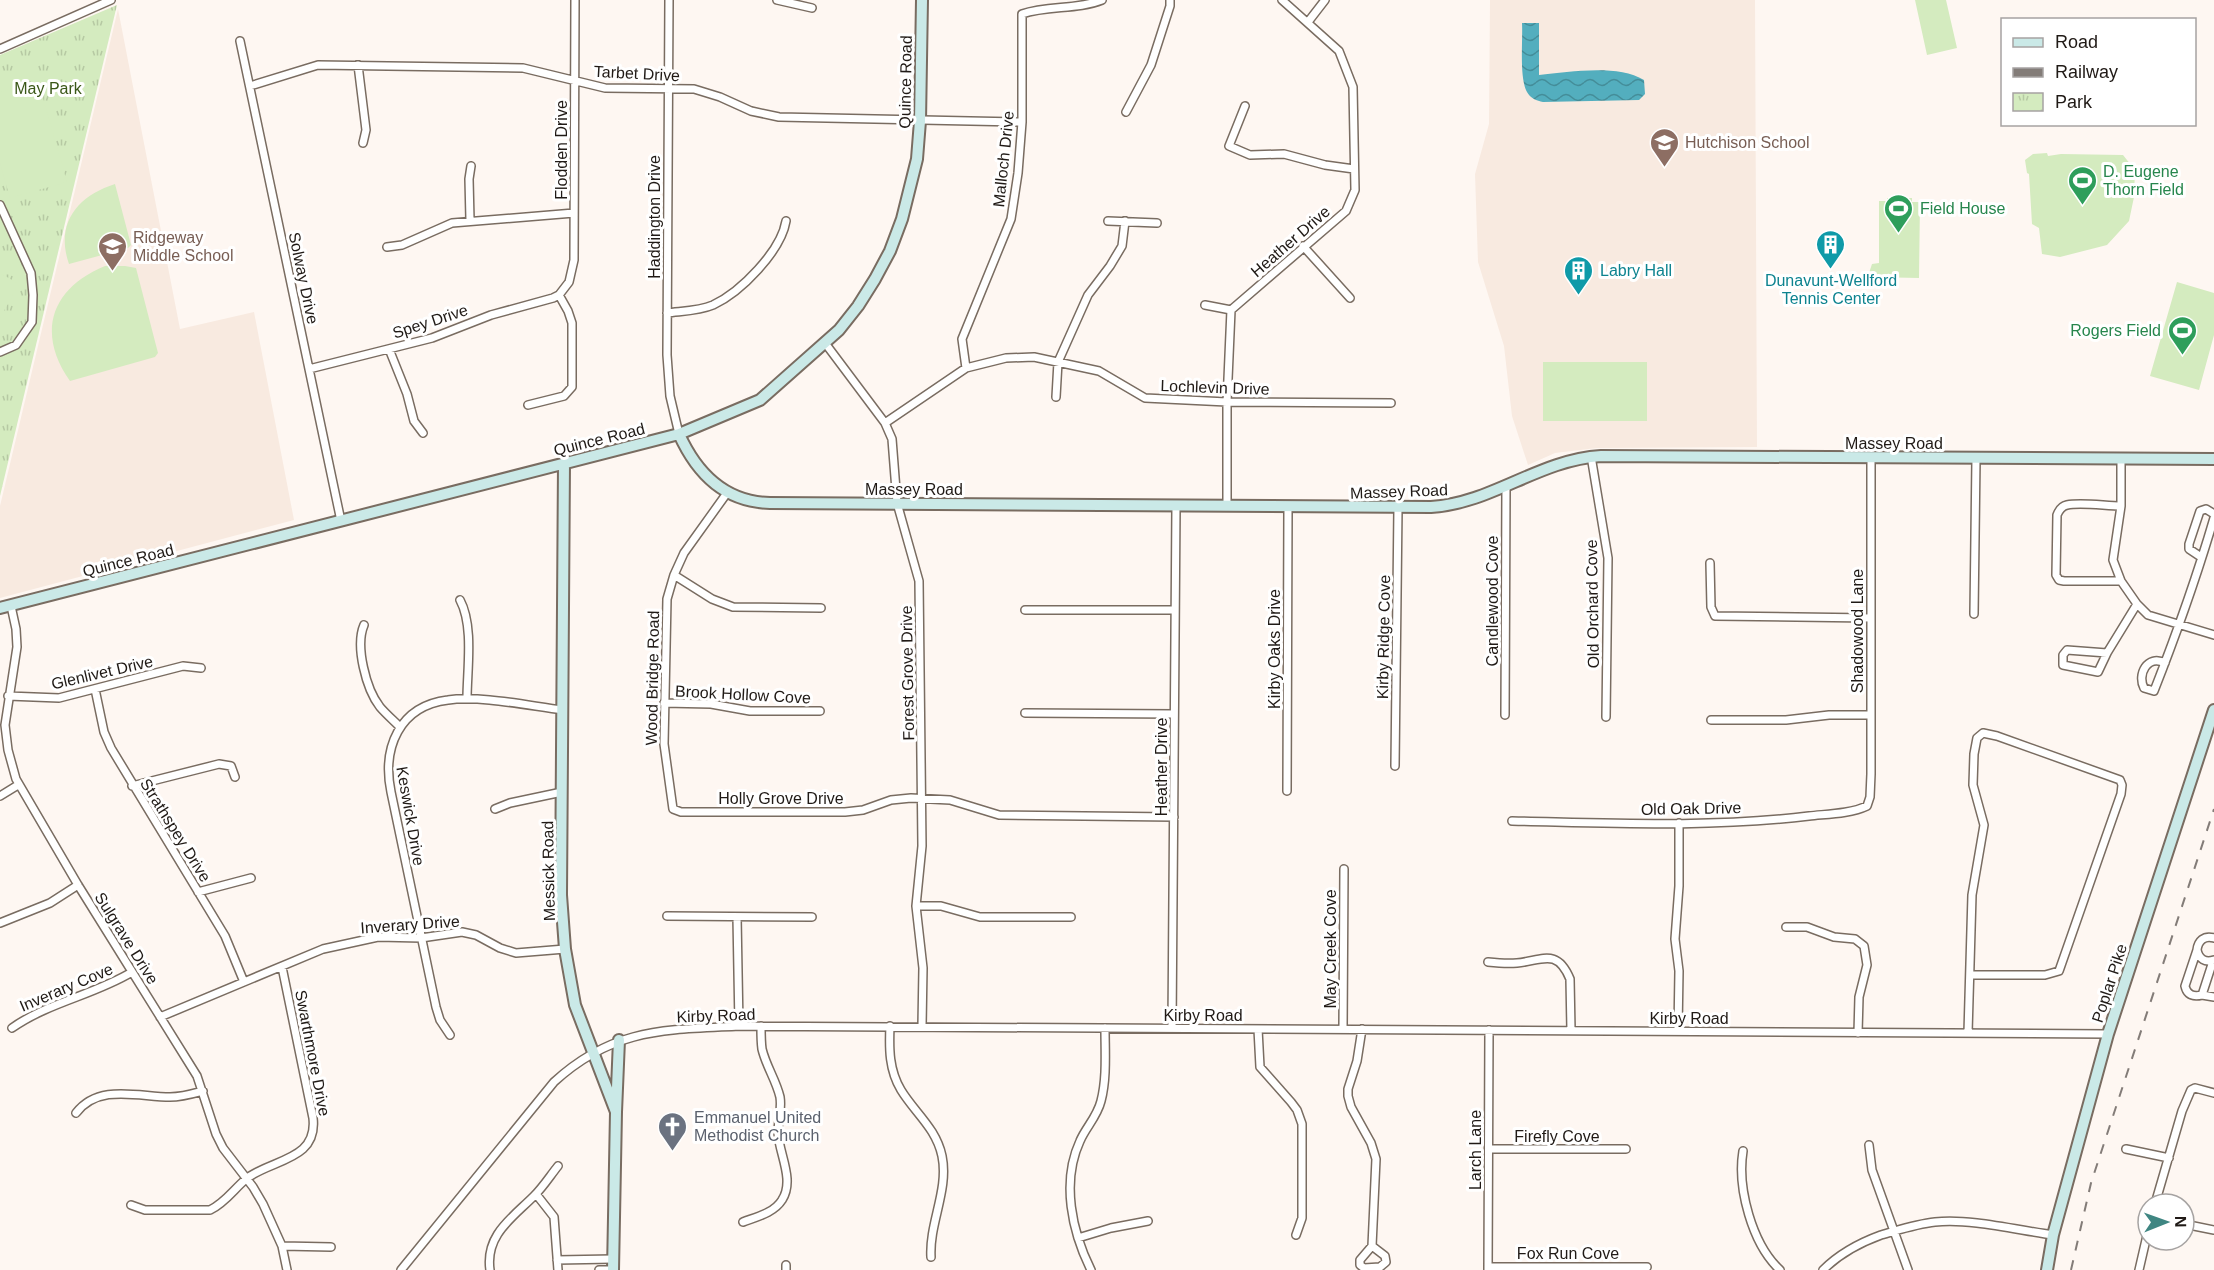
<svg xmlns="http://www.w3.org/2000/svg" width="2214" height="1270" font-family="Helvetica,sans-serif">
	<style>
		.built { fill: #f8eae0 }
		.park { fill: url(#park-tufts) }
		.garden { fill: #d4ebbf }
		.water { fill: url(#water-waves) }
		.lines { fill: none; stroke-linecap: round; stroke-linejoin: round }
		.street-casing { stroke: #796c61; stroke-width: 10 }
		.secondary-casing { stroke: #796c61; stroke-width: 14 }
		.street { stroke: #fff; stroke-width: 7 }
		.secondary { stroke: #cae9e7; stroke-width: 10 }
		.rail { stroke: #837c78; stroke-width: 2; stroke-dasharray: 10 10; stroke-linecap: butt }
		.labels { text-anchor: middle; stroke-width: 6; stroke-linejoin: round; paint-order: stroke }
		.street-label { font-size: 16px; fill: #201a16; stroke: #fff }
		.park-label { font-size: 16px; fill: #3a5718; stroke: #fff }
		.education-label { font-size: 16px; fill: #785e54; stroke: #fff; text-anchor: start }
		.leisure-label { font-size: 16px; fill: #27864d; stroke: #fff; text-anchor: start }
		.culture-label { font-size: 16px; fill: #0d838f; stroke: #fff; text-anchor: start }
		.worship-label { font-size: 16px; fill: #5b616d; stroke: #fff; text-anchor: start }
	</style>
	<defs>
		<pattern id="park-tufts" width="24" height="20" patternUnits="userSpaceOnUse" patternTransform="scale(1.5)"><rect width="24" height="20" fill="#d4ebbf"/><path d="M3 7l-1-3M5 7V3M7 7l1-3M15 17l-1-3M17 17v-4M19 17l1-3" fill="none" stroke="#b6c9a3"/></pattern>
		<pattern id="water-waves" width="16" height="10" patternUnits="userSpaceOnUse" patternTransform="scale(1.5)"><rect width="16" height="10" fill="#53aebe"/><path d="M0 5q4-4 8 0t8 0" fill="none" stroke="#448d99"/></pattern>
	</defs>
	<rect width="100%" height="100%" fill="#fef7f2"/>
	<!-- built -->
	<path class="built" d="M1490,0h265l2,447 -160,1 -42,5 -27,12 -16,-49 -8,-70 -26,-84 -3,-88 14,-50z
		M118,9l62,320 74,-17 40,208 -294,78v-92z"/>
	<!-- park -->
	<path class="park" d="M117,5l-117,491v-441z"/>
	<!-- garden -->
	<path class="garden" d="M1915,0h31l11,48 -30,7z
		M38,81l29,101 -57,16 -10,-35v-71z
		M2047,153l1,3 13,-2 62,1 12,15 -1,27 -5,24 -22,24 -47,12 -18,-3 -3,-26 -7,-4 -3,-50 -2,-1 -2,-13 8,-6z
		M115,184l16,61 -3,3 -59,16c-14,-40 8,-68 46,-80z
		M1887,198h25v4h8l-1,76 -48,-1v-4h-2l3,-9 7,-1v-62h8z
		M105,266h20l11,2 22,85 -3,4 -85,24c-34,-48 -19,-93 35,-115z
		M0,273l19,11 -19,34z
		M2177,282l37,11v42l-15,55 -49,-14z
		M1543,362h104v59h-104z"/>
	<!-- water -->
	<path class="water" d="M1522,23h17v52c31,-3 78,-11 105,5l1,14 -6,6 -96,2c-6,-1 -13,-4 -16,-10 -8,-14 -4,-51 -5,-69z"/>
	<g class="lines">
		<defs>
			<path id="street" d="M669,0l-2,355 3,41 9,38
				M777,0l35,8
				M1308,22l17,-22
				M240,41l101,480
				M0,49l111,-49
				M358,65l8,65 -3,13
				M250,86l68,-21 205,3 82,20 89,1 26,8 31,14 28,6 243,5
				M1245,106l-16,40 21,9 34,-1 41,11 29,4
				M1126,112l25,-47 19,-59v-6
				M0,205l31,68 2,22 -1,27 -16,23 -16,7
				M470,220l-1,-41 2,-13
				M1108,221l49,2
				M1303,246l47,52
				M387,247l15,-2 50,-22 122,-10
				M1205,305l26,5
				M667,313c15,-2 32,-2 46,-8 28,-13 68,-54 73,-84
				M825,343l60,80 7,16 5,64 22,78 3,265 -6,60 7,62 -1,58
				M389,349l18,45 7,27 9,12
				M966,368l-4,-29 49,-120 7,-46 4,-51v-108c26,-9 55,-4 80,-14
				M309,369l123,-31 59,-23 62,-17 6,-3 10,-13 5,-22 1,-260
				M1056,397l2,-35 30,-67 22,-29 12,-20 3,-25
				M528,405l36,-9 8,-9v-64l-4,-12 -9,-16
				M885,423l81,-55 40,-10 28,-1 65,14 46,27 82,4 164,1
				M1591,456l17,102 -2,159
				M2121,460v46l-8,54 8,21 16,23 11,11 66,20
				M727,493l-43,60 -10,22 -7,24 -3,145 9,65 8,3h164l18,-2 28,-10 20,-2 39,2 49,15 175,2
				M1227,506v-104l4,-92 115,-99 9,-21 -2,-103 -14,-36 -57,-51
				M2121,506c-15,0 -40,-4 -54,-1 -5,1 -8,5 -10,10l-1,60 3,5 5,1h57
				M2201,557l-12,-8v-5l11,-33 6,-2 8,5
				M1710,563l1,44 4,9 155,2
				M674,575l38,24 21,8 88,1
				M460,600c14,26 7,70 7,99
				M11,606l5,23 1,18 -12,78 3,25 8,29 62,106 119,191 19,58 7,14 30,39 10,17 19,42 5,24
				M1025,610h150
				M1974,614l2,-155
				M364,625c-9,21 2,64 16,82 6,7 13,13 20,20
				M2107,653l-9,19 -35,-7v-10l4,-5 40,3 30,-49
				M2165,663c-18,-9 -28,12 -21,25l10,3c22,-56 43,-115 60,-173
				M95,689l9,43 7,16 114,188 19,46
				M8,696l51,2 124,-32 18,2
				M664,703l47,1 39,7h70
				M1025,713l149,1
				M1505,715l1,-229
				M1711,720h75l43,-5h41
				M1395,766l3,-258
				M132,786l87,-22 12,2 4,11
				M1287,791l1,-284
				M0,796l18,-11
				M495,809l15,-6 52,-11
				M1512,821c98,2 199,7 297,-5 18,-2 41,-2 58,-10l3,-9 1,-23v-316
				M198,892l53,-14
				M916,906h25l39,11h91
				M667,916l145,1
				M737,917l2,109
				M0,923l50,-20 28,-18
				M1786,927h21l27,10 21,2 9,7 3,19 -8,32 -1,36
				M2214,938c-10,-3 -16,3 -17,12 2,9 8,13 17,10
				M2197,950l-12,36c2,9 8,11 17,9
				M2213,961l-11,34 12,2
				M1488,962c9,1 19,2 29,1 24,-2 40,-16 53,16l1,51
				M160,1017l163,-68 55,-12 43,1 41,-6 14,3 24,13 16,5 49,-4
				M890,1026c-1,23 -1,44 11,64 14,23 35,38 41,66 7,34 -13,67 -11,101
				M12,1028c37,-26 82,-33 120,-56
				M1172,1028l4,-522
				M1258,1029l2,38 31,35 6,8 5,14v94l-6,17
				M1343,1029l1,-160
				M1362,1029l-5,32 -9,28v7l3,11 20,36 5,16 -4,87 13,10 1,6 -6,5 -16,1 -4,-3v-5l12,-14
				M1678,1031l1,-60 -4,-32 4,-53v-63
				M1968,1033l4,-138 12,-70 -11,-40 1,-31 3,-16 6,-5 14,3 123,44 2,5 -1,9 -62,177 -14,4h-75
				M450,1035l-10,-15 -4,-13 -45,-215c-9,-44 8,-86 57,-92 31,-5 82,6 115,10
				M76,1113c23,-30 63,-16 94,-16 12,0 22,-3 33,-6
				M1869,1145l3,25 36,100
				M1489,1149h137
				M2126,1149l43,9
				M1743,1151c-6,37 9,93 37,119
				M536,1194l18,23 4,53
				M2155,1204l27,-93 9,-21 4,-2 19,5
				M131,1205l14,5h65c15,-7 24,-21 36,-31 25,-20 72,-18 67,-61l-31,-151
				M743,1222c13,-5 31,-9 39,-22 13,-20 -3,-46 -4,-67 0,-13 4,-23 2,-36 -4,-17 -14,-31 -18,-48 -1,-7 -1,-15 -1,-23
				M2184,1224l30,6
				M1078,1238l33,-10 37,-7
				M282,1246l49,1
				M557,1260l56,-1
				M1488,1267h159
				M401,1270l153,-188c59,-54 110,-52 185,-56l1369,8
				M490,1270c-5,-35 22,-52 44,-74 9,-9 16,-20 24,-30
				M599,1270h14
				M786,1270v-5
				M1091,1270c-19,-38 -30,-88 -11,-129 6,-14 17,-24 21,-40 6,-23 4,-49 4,-73
				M1488,1270l1,-240
				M1823,1270c17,-17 36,-27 58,-35 18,-5 35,-11 54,-13 34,-4 82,8 118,13
				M2139,1270l9,-39"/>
			<path id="secondary" d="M679,434c18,40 46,68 91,69l661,4c62,-4 107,-47 170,-51l613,3
				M564,463l-3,432 4,54 10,56 41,107 -3,158
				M0,608l679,-174 81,-34 79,-70 19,-24 17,-27 15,-28 12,-32 15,-60 3,-38 2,-121
				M616,1112l3,-72
				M2047,1270l6,-35 55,-201 106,-324"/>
		</defs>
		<!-- street casing -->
		<use href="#street" class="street-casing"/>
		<!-- secondary casing -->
		<use href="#secondary" class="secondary-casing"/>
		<!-- street -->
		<use href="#street" class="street"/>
		<!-- secondary -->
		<use href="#secondary" class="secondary"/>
		<!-- rail -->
		<path class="rail" d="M2071,1270l20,-87 123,-374"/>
	</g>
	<!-- icons -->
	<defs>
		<symbol id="school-pin" viewBox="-11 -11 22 30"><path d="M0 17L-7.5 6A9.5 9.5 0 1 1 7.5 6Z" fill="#8d6e63" stroke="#fff"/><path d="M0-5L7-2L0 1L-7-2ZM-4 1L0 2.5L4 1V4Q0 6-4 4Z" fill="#fff"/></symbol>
		<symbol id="stadium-pin" viewBox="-11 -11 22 30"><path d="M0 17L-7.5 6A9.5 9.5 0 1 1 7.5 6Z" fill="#2e9e5b" stroke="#fff"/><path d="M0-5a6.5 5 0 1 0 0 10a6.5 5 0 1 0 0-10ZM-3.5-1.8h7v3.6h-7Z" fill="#fff"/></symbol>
		<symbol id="building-pin" viewBox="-11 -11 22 30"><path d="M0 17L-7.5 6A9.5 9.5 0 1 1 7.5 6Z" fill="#0f9aa8" stroke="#fff"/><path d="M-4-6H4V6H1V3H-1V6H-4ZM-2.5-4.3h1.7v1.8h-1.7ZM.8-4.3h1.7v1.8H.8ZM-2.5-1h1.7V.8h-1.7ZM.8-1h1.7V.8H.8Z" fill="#fff"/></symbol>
		<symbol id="church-pin" viewBox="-11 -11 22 30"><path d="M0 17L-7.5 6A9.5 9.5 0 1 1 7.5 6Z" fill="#6b7280" stroke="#fff"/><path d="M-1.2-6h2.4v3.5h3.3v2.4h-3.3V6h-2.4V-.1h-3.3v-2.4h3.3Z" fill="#fff"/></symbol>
	</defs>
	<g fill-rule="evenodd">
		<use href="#school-pin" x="1648" y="126" width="33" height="45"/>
		<use href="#stadium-pin" x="2066" y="164" width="33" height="45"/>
		<use href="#stadium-pin" x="1882" y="192" width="33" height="45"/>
		<use href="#building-pin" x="1814" y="228" width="33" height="45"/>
		<use href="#school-pin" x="96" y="230" width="33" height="45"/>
		<use href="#building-pin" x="1562" y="254" width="33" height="45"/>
		<use href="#stadium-pin" x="2166" y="314" width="33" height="45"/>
		<use href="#church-pin" x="656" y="1110" width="33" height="45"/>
	</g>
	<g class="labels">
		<!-- street labels -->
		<g class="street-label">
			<text transform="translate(637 73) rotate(3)" y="6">Tarbet Drive</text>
			<text transform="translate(905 82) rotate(-89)" y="6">Quince Road</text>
			<text transform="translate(561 150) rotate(-90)" y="6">Flodden Drive</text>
			<text transform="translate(1003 159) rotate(-84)" y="6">Malloch Drive</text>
			<text transform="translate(654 217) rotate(-90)" y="6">Haddington Drive</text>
			<text transform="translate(1290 241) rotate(-41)" y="6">Heather Drive</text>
			<text transform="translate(304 278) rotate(78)" y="6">Solway Drive</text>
			<text transform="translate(430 321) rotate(-18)" y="6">Spey Drive</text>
			<text transform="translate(1215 387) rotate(2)" y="6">Lochlevin Drive</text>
			<text transform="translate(599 439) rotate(-14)" y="6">Quince Road</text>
			<text x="1894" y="449">Massey Road</text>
			<text x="914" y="495">Massey Road</text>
			<text transform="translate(1399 491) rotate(-2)" y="6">Massey Road</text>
			<text transform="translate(128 560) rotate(-14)" y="6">Quince Road</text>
			<text transform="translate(1492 601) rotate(-90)" y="6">Candlewood Cove</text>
			<text transform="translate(1592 604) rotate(-91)" y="6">Old Orchard Cove</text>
			<text transform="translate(1857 631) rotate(-90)" y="6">Shadowood Lane</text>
			<text transform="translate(1383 637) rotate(-89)" y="6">Kirby Ridge Cove</text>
			<text transform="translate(1274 649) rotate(-90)" y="6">Kirby Oaks Drive</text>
			<text transform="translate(102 672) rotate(-13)" y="6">Glenlivet Drive</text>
			<text transform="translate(907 673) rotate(-91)" y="6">Forest Grove Drive</text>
			<text transform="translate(652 678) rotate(-89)" y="6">Wood Bridge Road</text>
			<text transform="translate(743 694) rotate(3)" y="6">Brook Hollow Cove</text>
			<text transform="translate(1161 767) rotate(-90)" y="6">Heather Drive</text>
			<text x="781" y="804">Holly Grove Drive</text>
			<text transform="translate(1691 808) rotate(-1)" y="6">Old Oak Drive</text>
			<text transform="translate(411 816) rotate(80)" y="6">Keswick Drive</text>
			<text transform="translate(176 830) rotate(58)" y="6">Strathspey Drive</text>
			<text transform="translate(548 871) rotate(-91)" y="6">Messick Road</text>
			<text transform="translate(410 924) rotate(-4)" y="6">Inverary Drive</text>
			<text transform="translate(127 938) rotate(58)" y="6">Sulgrave Drive</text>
			<text transform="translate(1330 949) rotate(-90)" y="6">May Creek Cove</text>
			<text transform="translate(2109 983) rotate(-72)" y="6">Poplar Pike</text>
			<text transform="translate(66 987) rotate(-23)" y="6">Inverary Cove</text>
			<text transform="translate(716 1015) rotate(-2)" y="6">Kirby Road</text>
			<text x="1203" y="1021">Kirby Road</text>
			<text x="1689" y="1024">Kirby Road</text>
			<text transform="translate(313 1053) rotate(79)" y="6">Swarthmore Drive</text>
			<text x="1557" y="1142">Firefly Cove</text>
			<text transform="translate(1475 1150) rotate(-90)" y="6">Larch Lane</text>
			<text x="1568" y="1259">Fox Run Cove</text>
		</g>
		<!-- park labels -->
		<g class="park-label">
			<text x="48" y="94">May Park</text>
		</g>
		<!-- education labels -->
		<g class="education-label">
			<text x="1685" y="148">Hutchison School</text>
			<text x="133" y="243">Ridgeway<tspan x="133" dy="18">Middle School</tspan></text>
		</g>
		<!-- leisure labels -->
		<g class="leisure-label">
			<text x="2103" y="177">D. Eugene<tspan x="2103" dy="18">Thorn Field</tspan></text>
			<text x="1920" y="214">Field House</text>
			<text x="2161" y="336" text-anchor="end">Rogers Field</text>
		</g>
		<!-- culture labels -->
		<g class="culture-label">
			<text x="1600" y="276">Labry Hall</text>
			<text x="1831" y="286" text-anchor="middle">Dunavunt-Wellford<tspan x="1831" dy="18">Tennis Center</tspan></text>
		</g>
		<!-- worship labels -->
		<g class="worship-label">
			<text x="694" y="1123">Emmanuel United<tspan x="694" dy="18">Methodist Church</tspan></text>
		</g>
	</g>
	<!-- legend -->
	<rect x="2001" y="18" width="195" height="108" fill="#ffffff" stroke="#a6a3a2" stroke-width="1.5"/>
	<rect x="2013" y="38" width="30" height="9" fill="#cae9e7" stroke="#a6a3a2" stroke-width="1.5"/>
	<text x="2055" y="48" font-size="18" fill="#201a16">Road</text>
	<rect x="2013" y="68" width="30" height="9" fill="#837c78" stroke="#a6a3a2" stroke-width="1.5"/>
	<text x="2055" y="78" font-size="18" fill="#201a16">Railway</text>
	<rect x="2013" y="93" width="30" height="18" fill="url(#park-tufts)" stroke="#a6a3a2" stroke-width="1.5"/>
	<text x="2055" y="108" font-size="18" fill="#201a16">Park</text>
	<!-- north arrow -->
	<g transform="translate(2166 1222) rotate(89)"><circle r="28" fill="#ffffff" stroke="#a6a3a2" stroke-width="1.5"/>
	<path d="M0-4.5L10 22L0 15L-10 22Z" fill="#3f8682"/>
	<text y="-9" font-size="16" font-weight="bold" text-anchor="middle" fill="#201a16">N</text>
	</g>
</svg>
